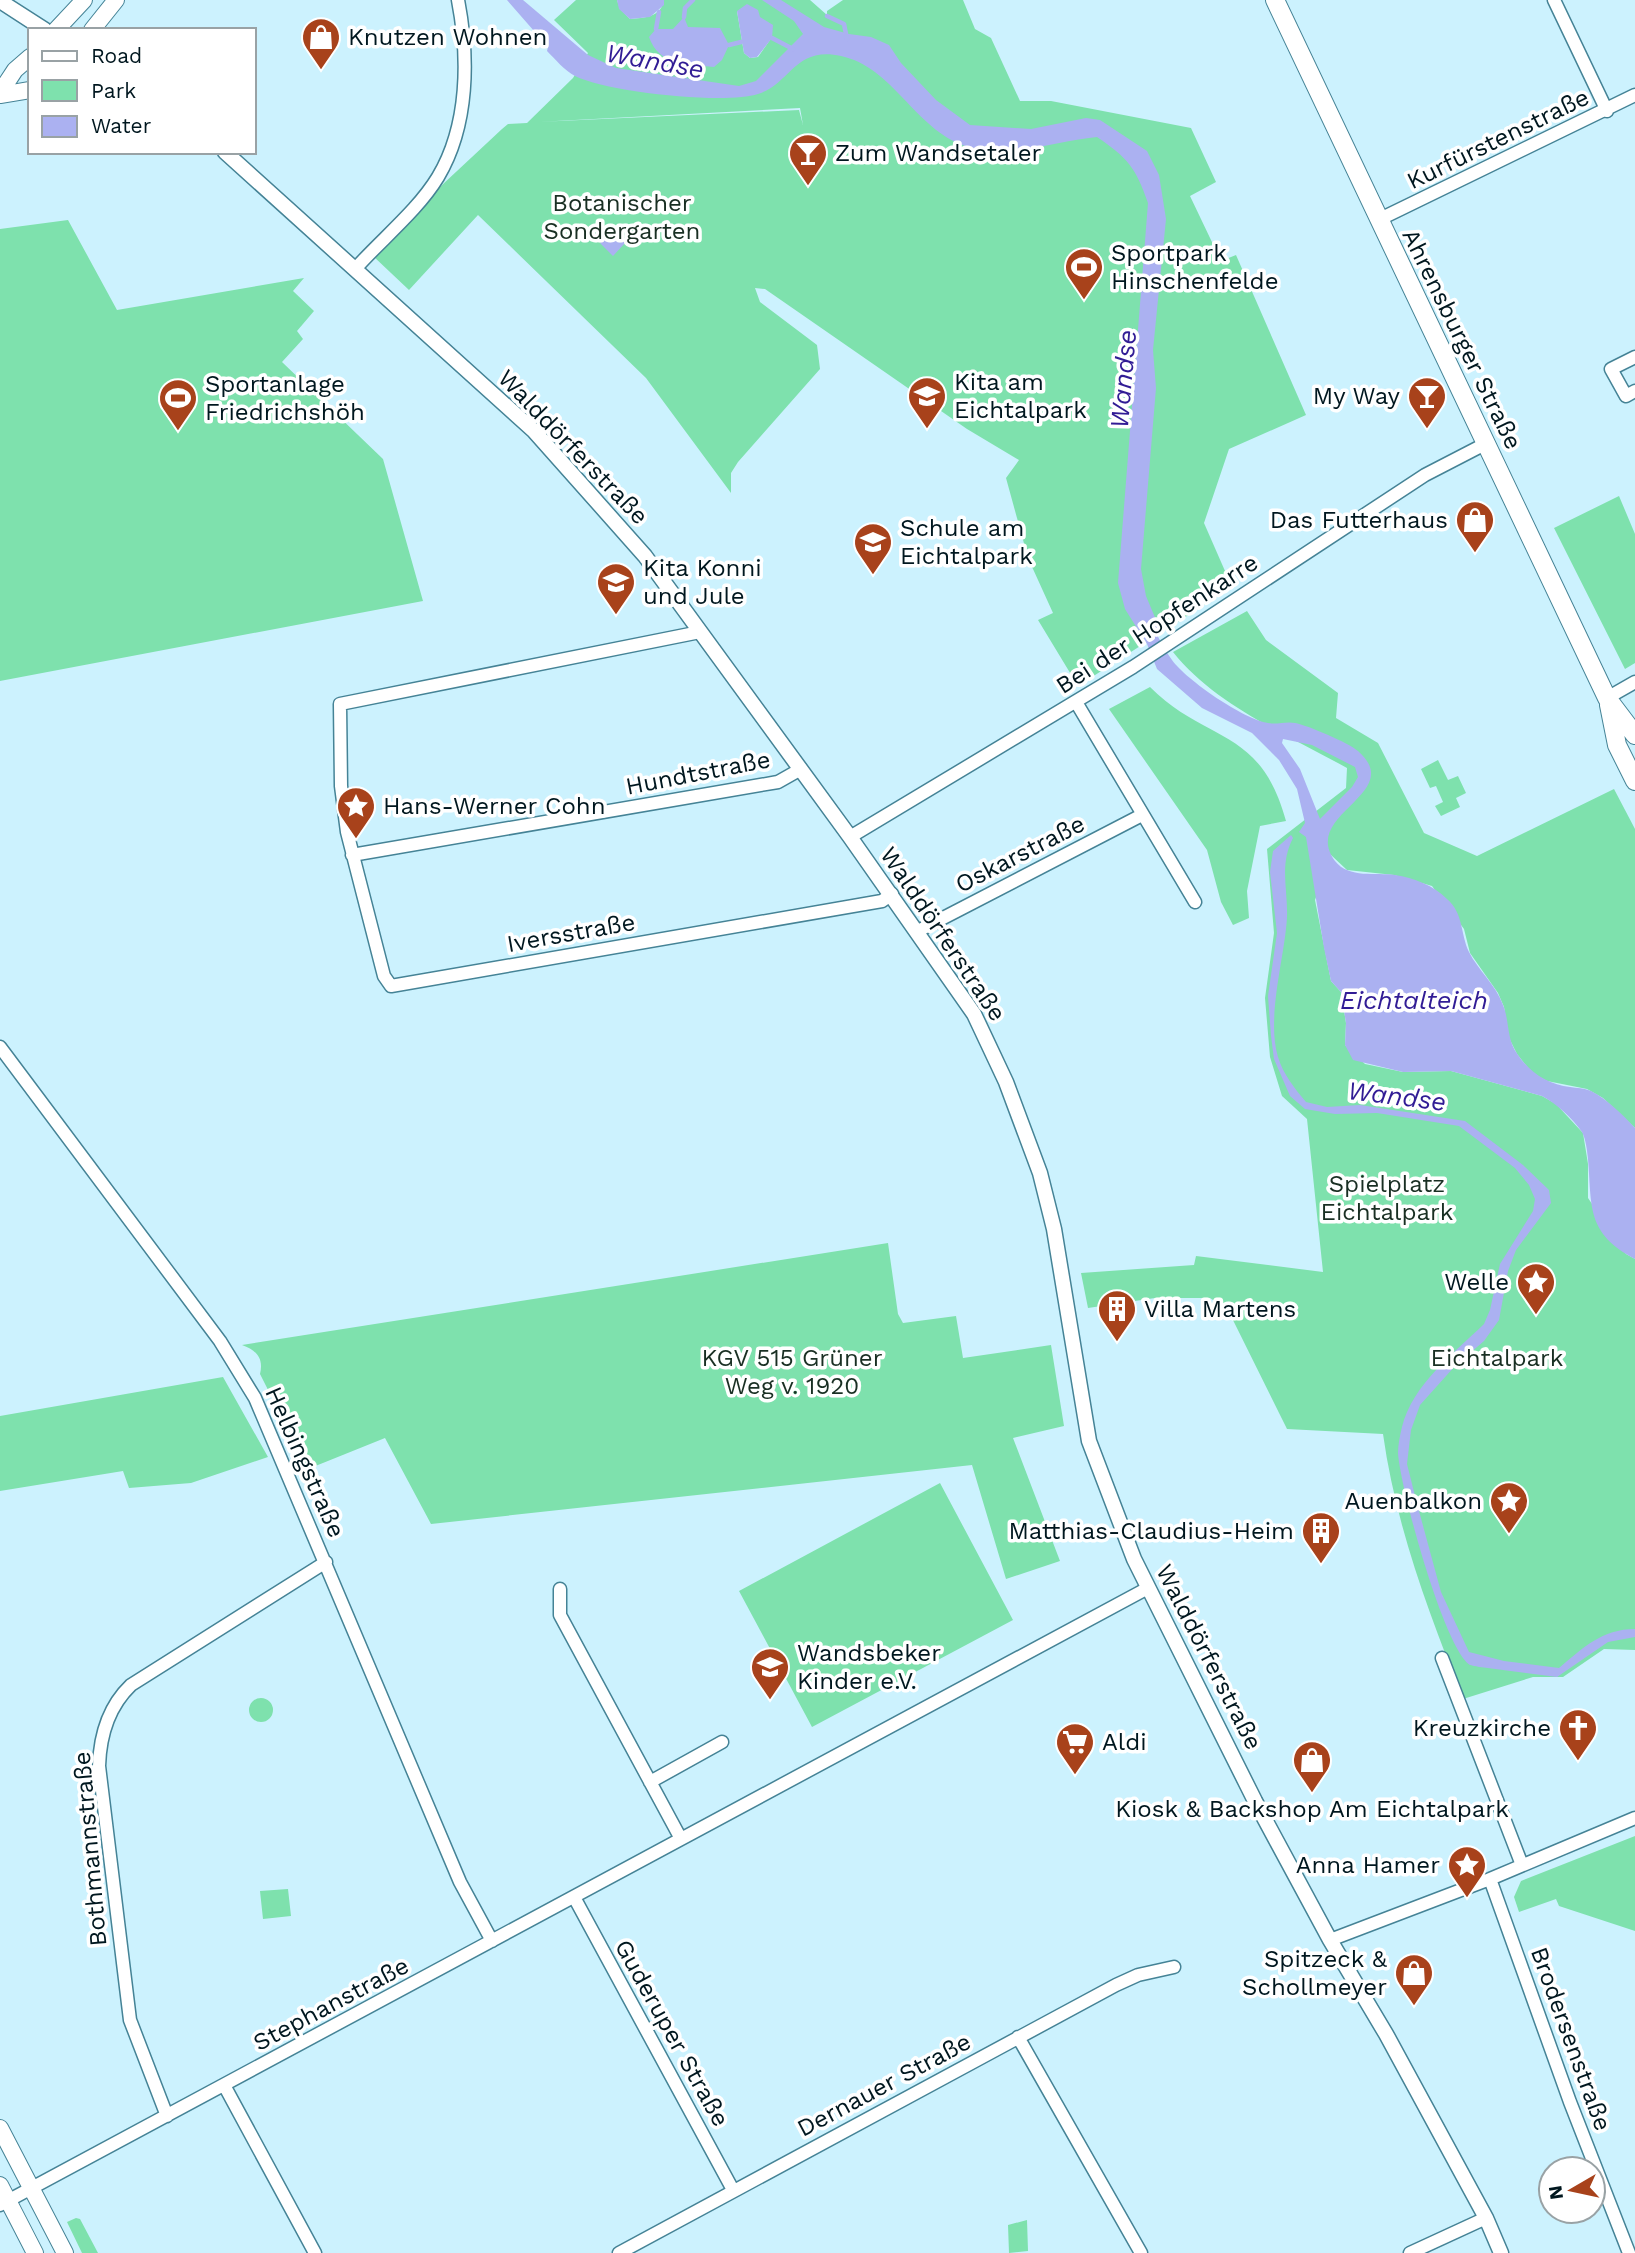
<svg xmlns="http://www.w3.org/2000/svg" width="1635" height="2253" font-family="'Work Sans',sans-serif">
	<style>
		.green { fill: #7ee1ad; fill-rule: evenodd }
		.water { fill: #abb1f1; fill-rule: evenodd }
		.lines { fill: none; stroke-linecap: round; stroke-linejoin: round }
		.stream { stroke: #abb1f1; stroke-width: 4.5 }
		.minor-casing { stroke: #458396; stroke-width: 15 }
		.tertiary-casing { stroke: #458396; stroke-width: 17 }
		.secondary-casing { stroke: #458396; stroke-width: 18 }
		.primary-casing { stroke: #458396; stroke-width: 20 }
		.minor { stroke: #fff; stroke-width: 12 }
		.tertiary { stroke: #fff; stroke-width: 14 }
		.secondary { stroke: #fff; stroke-width: 16 }
		.primary { stroke: #fff; stroke-width: 18 }
		.labels { text-anchor: middle; stroke-width: 7; stroke-linejoin: round; paint-order: stroke }
		.poi-label { font-size: 24px; fill: #00171f; stroke: #fff; text-anchor: start }
		.street-label { font-size: 24px; fill: #00171f; stroke: #fff }
		.park-label { font-size: 24px; fill: #192f23; stroke: #fff }
		.water-label { font-size: 26px; font-style: italic; fill: #311c95; stroke: #fff }
	</style>
	<rect width="100%" height="100%" fill="#ccf2fe"/>
	<!-- green -->
	<path class="green" d="M576,0h41l3,9 10,10c15,-1 31,-2 34,-19h146l17,15v-4l16,-11h120l12,29 16,9 29,63h31l140,27 25,54 -26,14 31,65 15,-6 70,160 -77,34 -25,74 28,64 -154,99 -40,-66 15,-7 -25,-55 -22,-80 13,-18 -52,-31 -202,-140 -10,-1 5,14 57,43 3,24 -82,93 -7,11v20l-85,-115 -168,-163 -69,75 -36,-34 69,-71 60,-56 6,-5 19,-1 46,-45 15,-25 -34,-33zM737,11l33,29 -12,17 -8,1 -6,-5zM800,108l3,17 -4,-15 -262,12z
		M68,220l49,90 187,-32 -11,13 21,20 -17,20 6,8 -21,23 101,97 40,142 -423,80v-452z
		M1619,496l16,38v129l-10,6 -71,-141z
		M1247,611l19,29 72,53 -2,25 42,25 46,90 53,23 137,-67 21,40v299l-32,-30 -16,-9 -40,-8 -15,-8 -15,-19 -8,-16 -5,-31 -6,-14 -28,-40 -6,-24 -32,-43 -38,-11 -47,-5 -16,-15 -16,45 16,81 10,11 5,31 -1,22 20,19 38,8 48,-1 91,25 14,8 27,29 5,31v34l38,56 9,5v391l-31,-1 -41,28h-30l-70,22c-34,-86 -67,-172 -80,-265l-96,-5 -59,-119 -18,-12h-55l-67,10 -7,-35 113,-8 2,-9 127,16 -16,-153 -25,-23 -12,-39 -5,-59 9,-65 -7,-84 79,-61 1,-20c-59,-33 -131,-62 -174,-116z
		M1150,687c57,57 110,39 136,134l-26,5 -13,65 2,27 -16,7 -12,-23 -14,-52 -98,-141z
		M1438,760l10,20 10,-4 8,17 -10,5 4,9 -19,9 -6,-10 8,-4 -7,-16 -6,2 -9,-19z
		M888,1243l10,71 5,9 53,-7 7,42 88,-13 13,81 -51,12 47,123 -54,18 -34,-114 -541,59 -46,-86 -77,31 -48,-95c4,-16 -4,-24 -18,-29z
		M223,1377l45,80 -77,26 -62,5 -6,-17 -123,20v-75z
		M940,1483l73,137 -201,107 -73,-136z
		M249 1710a12 12 0 1 1 24 0a12 12 0 1 1-24 0Z
		M1635,1836v95l-76,-25 -3,-7 -37,13 -5,-15 7,-16z
		M288,1889l3,27 -28,3 -3,-28z
		M76,2218l4,1 18,34h-16l-15,-31z
		M1027,2220l1,31 -19,2 -1,-28z"/>
	<!-- water -->
	<path class="water" d="M507,0h16l65,55 28,13 123,18 17,-5 47,-47 -9,-13 -32,-21h19l43,27 25,7 22,3 18,8 12,18 35,37 34,25 61,4 55,-11 14,2 47,31 12,24 7,44 -13,131 3,38 -15,181 5,27 13,31 -3,6c5,9 10,19 16,27 14,20 73,60 96,63 9,2 18,-2 27,0 12,2 54,20 63,28 49,43 -58,63 -23,110 14,18 41,11 60,14 19,3 38,10 52,24 17,15 13,34 22,53 9,18 27,33 34,53 7,17 3,34 15,50 12,18 31,30 52,32 7,1 14,1 21,4 17,9 31,23 44,37v131c-49,-26 -43,-52 -47,-100 -1,-9 -2,-19 -6,-27 -10,-14 -25,-28 -40,-36l-91,-25 -48,1 -50,-12 -8,-15 1,-22 -5,-31 -10,-11 -7,-33 -18,-111 -7,-5 6,-9 -8,-34 -18,-29 -27,-27 -50,-25 -45,-39 -10,-25 -22,-35 -7,-26 30,-380c-12,-35 -20,-45 -51,-66 -43,4 -90,23 -132,9 -50,-17 -72,-79 -124,-90 -47,-10 -50,28 -83,38 -33,11 -151,-2 -183,-18 -10,-5 -20,-17 -28,-25l1,-4zM1283,739l29,6 43,22 3,10 -6,10 -32,32 -20,-50 -18,-26z
		M617,0h47v5l-14,12 -20,2 -11,-10z
		M747,4l11,6 2,7 13,8 -1,13 -15,19 -7,1 -6,-5 -7,-42z
		M684,17l4,10 32,1 9,17 -7,15 -8,7c-27,-3 -55,-1 -65,-30l7,-8h17z
		M613,230l12,13 -12,13 -13,-13z
		M1291,835l2,3c-14,27 -5,51 -6,79 -2,40 -21,100 -9,140 5,17 17,32 28,45l21,5 33,-2 105,16 58,44 26,25 2,13 -35,47 -8,21 -9,49 -15,21 -29,25 -35,39 -9,25 -4,34 9,36 25,92 28,60 35,9 55,7c24,-20 43,-39 76,-39v8l-27,5 -51,35 -77,-10c-1,0 -10,-2 -10,-2 -26,-17 -70,-178 -72,-212 0,-8 2,-18 4,-26 11,-43 51,-73 82,-103l6,-14 10,-46 33,-53 2,-12 -6,-14 -14,-17 -56,-42 -82,-13 -42,1 -30,-5 -15,-13 -16,-37 -3,-23 -3,-40 9,-63 -7,-61 3,-21z"/>
	<g class="lines">
		<!-- stream -->
		<path class="stream" d="M827,16l17,8 3,15
			M684,17l1,-9 8,-8
			M656,29l3,-17
			M772,38l21,11
			M729,45l12,-3"/>
		<defs>
			<path id="minor" d="M1554,0l53,111
				M1378,220l257,-125
				M356,268c26,-29 62,-58 82,-91 31,-52 31,-120 20,-177
				M1635,357l-24,12 15,27 9,-5
				M700,632l-360,72 1,82 6,46 37,144 7,10 491,-85 10,-7
				M1607,698l28,-16
				M1076,702l119,200
				M850,837l283,-170 292,-192 60,-31
				M352,855l426,-73 23,-13
				M918,931l224,-116
				M0,1047l220,294 35,57 205,484 32,59
				M560,1589v26l121,224
				M1442,1658l80,207
				M650,1782l72,-40
				M1490,1879l80,223 59,151
				M574,1897l159,293
				M1330,1940l160,-61 145,-61
				M1018,2037l123,216
				M224,2085l91,168
				M167,2116l-37,-96 -31,-254c1,-31 9,-59 32,-81l195,-123
				M0,2205l1148,-617
				M619,2253l497,-268 22,-10 36,-8
				M1410,2253l76,-35"/>
			<path id="tertiary" d="M0,1l45,29
				M225,152l309,279 111,125 205,281 124,177 32,68 34,91 14,56 35,212 45,118 121,242 75,139 56,94 100,184 15,35"/>
			<path id="secondary" d="M56,30l28,-30
				M92,30l24,-30
				M0,93l15,-23 15,-13
				M0,95l30,-5
				M0,2128l65,125
				M0,2185l35,68"/>
			<path id="primary" d="M1275,0l332,698 28,37
				M1609,705l8,40 18,36"/>
		</defs>
		<!-- minor casing -->
		<use href="#minor" class="minor-casing"/>
		<!-- tertiary casing -->
		<use href="#tertiary" class="tertiary-casing"/>
		<!-- secondary casing -->
		<use href="#secondary" class="secondary-casing"/>
		<!-- primary casing -->
		<use href="#primary" class="primary-casing"/>
		<!-- minor -->
		<use href="#minor" class="minor"/>
		<!-- tertiary -->
		<use href="#tertiary" class="tertiary"/>
		<!-- secondary -->
		<use href="#secondary" class="secondary"/>
		<!-- primary -->
		<use href="#primary" class="primary"/>
	</g>
	<!-- icons -->
	<defs>
		<symbol id="shop-pin" viewBox="-11 -11 22 30"><path d="M0 17L-7.5 6A9.5 9.5 0 1 1 7.5 6Z" fill="#a8421b" stroke="#fff"/><path d="M-5-2.5h2.3a2.7 3.5 0 0 1 5.4 0H5L5.5 6h-11ZM-1.5-2.5h3a1.5 2.3 0 0 0-3 0Z" fill="#fff"/></symbol>
		<symbol id="bar-pin" viewBox="-11 -11 22 30"><path d="M0 17L-7.5 6A9.5 9.5 0 1 1 7.5 6Z" fill="#a8421b" stroke="#fff"/><path d="M-6-5H6L.8 .8V4.5H3.5V6h-7V4.5H-.8V.8Z" fill="#fff"/></symbol>
		<symbol id="stadium-pin" viewBox="-11 -11 22 30"><path d="M0 17L-7.5 6A9.5 9.5 0 1 1 7.5 6Z" fill="#a8421b" stroke="#fff"/><path d="M0-5a6.5 5 0 1 0 0 10a6.5 5 0 1 0 0-10ZM-3.5-1.8h7v3.6h-7Z" fill="#fff"/></symbol>
		<symbol id="school-pin" viewBox="-11 -11 22 30"><path d="M0 17L-7.5 6A9.5 9.5 0 1 1 7.5 6Z" fill="#a8421b" stroke="#fff"/><path d="M0-5L7-2L0 1L-7-2ZM-4 1L0 2.5L4 1V4Q0 6-4 4Z" fill="#fff"/></symbol>
		<symbol id="sight-pin" viewBox="-11 -11 22 30"><path d="M0 17L-7.5 6A9.5 9.5 0 1 1 7.5 6Z" fill="#a8421b" stroke="#fff"/><path d="M0-6L1.8-2.2L6-1.7L2.9 1.2L3.7 5.4L0 3.3L-3.7 5.4L-2.9 1.2L-6-1.7L-1.8-2.2Z" fill="#fff"/></symbol>
		<symbol id="building-pin" viewBox="-11 -11 22 30"><path d="M0 17L-7.5 6A9.5 9.5 0 1 1 7.5 6Z" fill="#a8421b" stroke="#fff"/><path d="M-4-6H4V6H1V3H-1V6H-4ZM-2.5-4.3h1.7v1.8h-1.7ZM.8-4.3h1.7v1.8H.8ZM-2.5-1h1.7V.8h-1.7ZM.8-1h1.7V.8H.8Z" fill="#fff"/></symbol>
		<symbol id="church-pin" viewBox="-11 -11 22 30"><path d="M0 17L-7.5 6A9.5 9.5 0 1 1 7.5 6Z" fill="#a8421b" stroke="#fff"/><path d="M-1.2-6h2.4v3.5h3.3v2.4h-3.3V6h-2.4V-.1h-3.3v-2.4h3.3Z" fill="#fff"/></symbol>
		<symbol id="supermarket-pin" viewBox="-11 -11 22 30"><path d="M0 17L-7.5 6A9.5 9.5 0 1 1 7.5 6Z" fill="#a8421b" stroke="#fff"/><path d="M-6-5.5h2.5l.6 2H6L4.5 2H-2.5L-4.4-4H-6ZM-1.5 3.2a1.3 1.3 0 1 0 .1 0ZM3 3.2a1.3 1.3 0 1 0 .1 0Z" fill="#fff"/></symbol>
	</defs>
	<g fill-rule="evenodd">
		<use href="#shop-pin" x="299" y="15" width="44" height="60"/>
		<use href="#bar-pin" x="786" y="131" width="44" height="60"/>
		<use href="#stadium-pin" x="1062" y="245" width="44" height="60"/>
		<use href="#school-pin" x="905" y="374" width="44" height="60"/>
		<use href="#bar-pin" x="1405" y="374" width="44" height="60"/>
		<use href="#stadium-pin" x="156" y="376" width="44" height="60"/>
		<use href="#shop-pin" x="1453" y="498" width="44" height="60"/>
		<use href="#school-pin" x="851" y="520" width="44" height="60"/>
		<use href="#school-pin" x="594" y="560" width="44" height="60"/>
		<use href="#sight-pin" x="334" y="784" width="44" height="60"/>
		<use href="#sight-pin" x="1514" y="1260" width="44" height="60"/>
		<use href="#building-pin" x="1095" y="1287" width="44" height="60"/>
		<use href="#sight-pin" x="1487" y="1479" width="44" height="60"/>
		<use href="#building-pin" x="1299" y="1509" width="44" height="60"/>
		<use href="#school-pin" x="748" y="1645" width="44" height="60"/>
		<use href="#church-pin" x="1556" y="1706" width="44" height="60"/>
		<use href="#supermarket-pin" x="1053" y="1720" width="44" height="60"/>
		<use href="#shop-pin" x="1290" y="1738" width="44" height="60"/>
		<use href="#sight-pin" x="1445" y="1843" width="44" height="60"/>
		<use href="#shop-pin" x="1392" y="1951" width="44" height="60"/>
	</g>
	<g class="labels">
		<!-- poi labels -->
		<g class="poi-label">
			<text x="348" y="45">Knutzen Wohnen</text>
			<text x="835" y="161">Zum Wandsetaler</text>
			<text x="1111" y="261">Sportpark<tspan x="1111" dy="28">Hinschenfelde</tspan></text>
			<text x="954" y="390">Kita am<tspan x="954" dy="28">Eichtalpark</tspan></text>
			<text x="205" y="392">Sportanlage<tspan x="205" dy="28">Friedrichshöh</tspan></text>
			<text x="1400" y="404" text-anchor="end">My Way</text>
			<text x="1448" y="528" text-anchor="end">Das Futterhaus</text>
			<text x="900" y="536">Schule am<tspan x="900" dy="28">Eichtalpark</tspan></text>
			<text x="643" y="576">Kita Konni<tspan x="643" dy="28">und Jule</tspan></text>
			<text x="383" y="814">Hans-Werner Cohn</text>
			<text x="1509" y="1290" text-anchor="end">Welle</text>
			<text x="1144" y="1317">Villa Martens</text>
			<text x="1482" y="1509" text-anchor="end">Auenbalkon</text>
			<text x="1294" y="1539" text-anchor="end">Matthias-Claudius-Heim</text>
			<text x="797" y="1661">Wandsbeker<tspan x="797" dy="28">Kinder e.V.</tspan></text>
			<text x="1551" y="1736" text-anchor="end">Kreuzkirche</text>
			<text x="1102" y="1750">Aldi</text>
			<text x="1312" y="1817" text-anchor="middle">Kiosk &amp; Backshop Am Eichtalpark</text>
			<text x="1440" y="1873" text-anchor="end">Anna Hamer</text>
			<text x="1387" y="1967" text-anchor="end">Spitzeck &amp;<tspan x="1387" dy="28">Schollmeyer</tspan></text>
		</g>
		<!-- street labels -->
		<g class="street-label">
			<text transform="translate(1498 139) rotate(-26)" y="8">Kurfürstenstraße</text>
			<text transform="translate(1462 339) rotate(64)" y="8">Ahrensburger Straße</text>
			<text transform="translate(573 447) rotate(46)" y="8">Walddörferstraße</text>
			<text transform="translate(1157 624) rotate(-33)" y="8">Bei der Hopfenkarre</text>
			<text transform="translate(698 773) rotate(-11)" y="8">Hundtstraße</text>
			<text transform="translate(1020 854) rotate(-27)" y="8">Oskarstraße</text>
			<text transform="translate(571 933) rotate(-10)" y="8">Iversstraße</text>
			<text transform="translate(943 934) rotate(56)" y="8">Walddörferstraße</text>
			<text transform="translate(305 1462) rotate(66)" y="8">Helbingstraße</text>
			<text transform="translate(1209 1657) rotate(63)" y="8">Walddörferstraße</text>
			<text transform="translate(90 1849) rotate(-95)" y="8">Bothmannstraße</text>
			<text transform="translate(331 2004) rotate(-28)" y="8">Stephanstraße</text>
			<text transform="translate(672 2033) rotate(61)" y="8">Guderuper Straße</text>
			<text transform="translate(1571 2039) rotate(70)" y="8">Brodersenstraße</text>
			<text transform="translate(884 2085) rotate(-28)" y="8">Dernauer Straße</text>
		</g>
		<!-- park labels -->
		<g class="park-label">
			<text x="622" y="211">Botanischer<tspan x="622" dy="28">Sondergarten</tspan></text>
			<text x="1387" y="1192">Spielplatz<tspan x="1387" dy="28">Eichtalpark</tspan></text>
			<text x="792" y="1366">KGV 515 Grüner<tspan x="792" dy="28">Weg v. 1920</tspan></text>
			<text x="1497" y="1366">Eichtalpark</text>
		</g>
		<!-- water labels -->
		<g class="water-label">
			<text transform="translate(655 61) rotate(10)" y="9">Wandse</text>
			<text transform="translate(1123 379) rotate(-85)" y="9">Wandse</text>
			<text x="1414" y="1009">Eichtalteich</text>
			<text transform="translate(1397 1096) rotate(7)" y="9">Wandse</text>
		</g>
	</g>
	<!-- legend -->
	<rect x="28" y="28" width="228" height="126" fill="#ffffff" stroke="#99a2a5" stroke-width="2"/>
	<rect x="42" y="51" width="35" height="10" fill="#ffffff" stroke="#99a2a5" stroke-width="2"/>
	<text x="91" y="63" font-size="21" fill="#00171f">Road</text>
	<rect x="42" y="80" width="35" height="21" fill="#7ee1ad" stroke="#99a2a5" stroke-width="2"/>
	<text x="91" y="98" font-size="21" fill="#00171f">Park</text>
	<rect x="42" y="116" width="35" height="21" fill="#abb1f1" stroke="#99a2a5" stroke-width="2"/>
	<text x="91" y="133" font-size="21" fill="#00171f">Water</text>
	<!-- north arrow -->
	<g transform="translate(1572 2190) rotate(261)"><circle r="33" fill="#ffffff" stroke="#99a2a5" stroke-width="2"/>
	<path d="M0-5L12 26L0 18L-12 26Z" fill="#a8421b"/>
	<text y="-10" font-size="19" font-weight="bold" text-anchor="middle" fill="#00171f">N</text>
	</g>
</svg>
